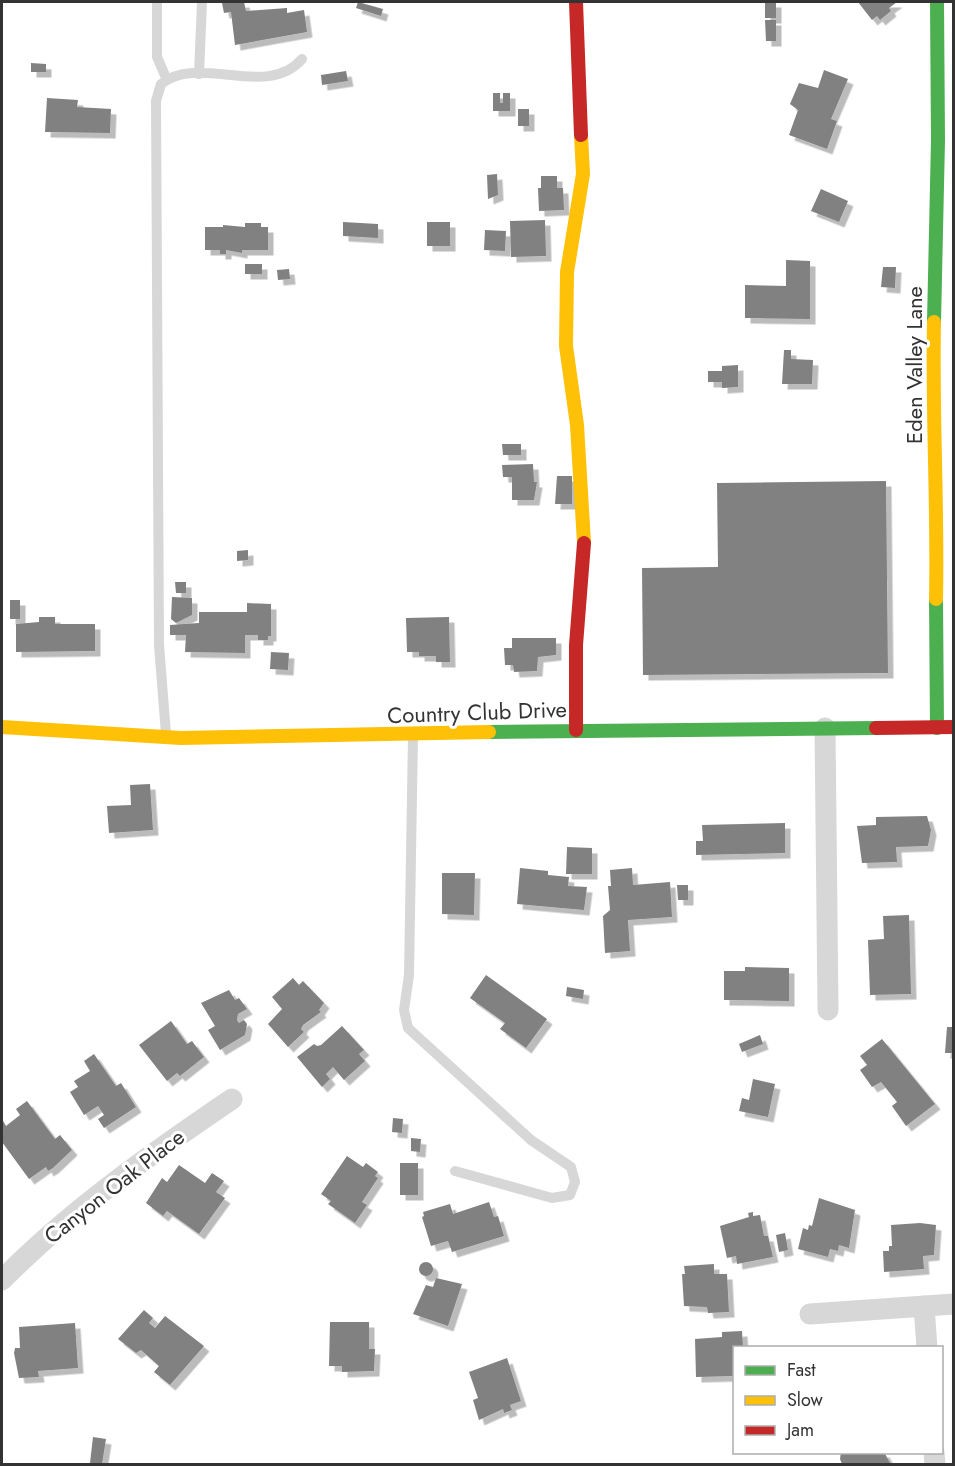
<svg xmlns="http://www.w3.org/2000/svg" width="955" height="1466" font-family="Jost,sans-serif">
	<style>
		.building { fill: #818181; filter: url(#shadow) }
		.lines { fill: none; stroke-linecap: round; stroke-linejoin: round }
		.lane { stroke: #d7d7d7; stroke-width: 10 }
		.street { stroke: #d7d7d7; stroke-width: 21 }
		.fast { stroke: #4caf50; stroke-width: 14 }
		.slow { stroke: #ffc107; stroke-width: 14 }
		.jam { stroke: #c62828; stroke-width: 14 }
		.labels { text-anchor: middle; stroke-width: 6; stroke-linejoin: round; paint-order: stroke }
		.street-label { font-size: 22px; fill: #333; stroke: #fff }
	</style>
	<defs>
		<filter id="shadow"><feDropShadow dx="5.5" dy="5.5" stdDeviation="0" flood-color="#0004"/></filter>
	</defs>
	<rect width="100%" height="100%" fill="#fff"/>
	<!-- building -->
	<path class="building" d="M244,2l2,9 41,-3v5l17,-3 3,22 -72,13 -4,-33 -7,1 -2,-10z
		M358,2l25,7 -2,7 -25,-8z
		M765,2h11v16h-11z
		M858,2h39l-8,6 2,3 -11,9 -3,-4 -5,4z
		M765,20h11v21h-10z
		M31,63l15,1v8h-15z
		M824,70l24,9 -17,40 6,2 -10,28 -38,-14 9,-25 -8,-6 9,-21 19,5z
		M346,71l2,10 -26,4 -1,-10z
		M493,93h7v10h3v-10h7v18h-17z
		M47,98l31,2 -1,7 34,2 -1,24 -65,-1z
		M518,109h11v17h-11z
		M497,174l1,21 -10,4 -1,-24z
		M541,176h16v12h6l1,22 -25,1 -1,-23h3z
		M821,189l27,12 -9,21 -28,-11z
		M545,220l1,36 -35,1 -1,-36z
		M343,222l35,2v14l-35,-2z
		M427,222h23v24h-23z
		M245,223h16v4h7v23h-26v3l-16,-3v4h-6v-4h-15v-23h18v-2l22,2z
		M485,230l21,1 -1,20 -21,-1z
		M786,260l24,1v58l-65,-1v-33l41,1z
		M245,264h17v10h-17z
		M883,267h13l-1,21 -14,-1z
		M289,269l1,10 -12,1 -1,-10z
		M784,350h7v9l22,1 -1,24h-30z
		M738,365v22l-16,1v-6h-14v-11h14v-5z
		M502,444h19v11h-18z
		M533,464l1,18h3l-3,18h-22v-23h-9l-1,-12z
		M557,476h15v28h-17z
		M886,481l2,192 -245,2 -1,-107 76,-1 -1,-84z
		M248,550v10l-11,1v-10z
		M175,582h11v11h-10z
		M172,597l20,1v17l-16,8 -5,-4z
		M10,600h10v19h-10z
		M247,603l24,1v32h-3v4h-10v-5h-13v18l-60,-1 1,-17h-16v-10l29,-2v-11h48z
		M39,617h16v7h40v27l-79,1v-28l23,-2z
		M449,617l1,45h-14v-6h-17v-4h-12l-1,-34z
		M512,638h44v17l-18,2 -1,14 -23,1 -1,-7h-8l-1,-17h8z
		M271,652l18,1 -1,17 -18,-1z
		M150,784l3,46 -44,3 -2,-27 24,-1 -1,-20z
		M927,816l4,14 -3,16 -32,1 1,15 -35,1 -5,-37 19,-1v-8z
		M785,823v30l-89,2v-14h7l-1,-16z
		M567,847l25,1v26h-26z
		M520,868l28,3v4l21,2 -1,9 19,1 -3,23 -67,-6z
		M632,868l1,17 37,-3 2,35 -44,3 2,31 -25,2 -2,-37 7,-6 -2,-24h3l-1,-16z
		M442,873h33l-1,42 -32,-1z
		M677,885h11v15h-10z
		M909,915l2,79 -41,1 -2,-55 16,-1 -1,-23z
		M745,967l44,1v33l-65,-1v-29h21z
		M486,975l61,44 -21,29 -26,-19 5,-6 -35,-25z
		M293,978l6,7 4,-4 21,22 -5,7 2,2 -18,13 -2,4 3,3 -16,15 -20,-23 14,-15 -10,-12z
		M567,987l17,3 -1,9 -17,-3z
		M229,990l6,10 4,-2 8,11 -9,5 -1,6 2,3 5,-3 3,4 -2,11 -25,15 -12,-20 7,-4 -14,-23z
		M171,1021l16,23 5,-3 12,16 -24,19 -3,-3 -10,8 -28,-36z
		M342,1026l22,24 -5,4 6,7 -21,19 -11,-13 -7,7 4,5 -8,8 -25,-30 17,-13 3,2 4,-1z
		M947,1027h7v26h-9z
		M760,1035l3,9 -21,8 -3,-8z
		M882,1039l53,65 -29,22 -14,-20 5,-4 -16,-20 -9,5 -12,-17 7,-5 -7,-9z
		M94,1054l22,32 5,-3 15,24 -32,21 -6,-9 6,-4 -6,-9 -14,9 -14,-23 8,-5 -4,-6 16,-10 -6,-10z
		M753,1079l22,5 -7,33 -29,-6 3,-13 7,2z
		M27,1101l28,38 5,-4 12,15 -19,18 -5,3 -2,-4 -17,12 -27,-37v-23l4,7 14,-11 -4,-6z
		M393,1118l10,1 -1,14 -10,-1z
		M411,1138l10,1 -1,13 -9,-1z
		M347,1156l16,11 3,-4 12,9 -3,4 3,2 -16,24 5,3 -12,18 -27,-19 3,-3 -10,-7z
		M400,1163h18v32h-18z
		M179,1165l26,18 7,-10 12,8 -8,11 9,6 -26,36 -32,-23 -4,5 -17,-13 16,-25 5,4z
		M819,1198l36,12 -6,38 -10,-3 -1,6 -8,-2 -2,8 -30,-8 5,-21 5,2 1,-5 3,1z
		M489,1202l5,15 4,-1 6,20 -52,16 -4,-11 -17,5 -9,-29 2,-1 -1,-4 27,-8 3,10z
		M753,1212v4l7,-1 4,21h4l5,21 -36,7 -1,-8 -9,2 -7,-32 29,-9 -1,-4z
		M920,1223l16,2 -2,30 -11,1 1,13 -40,3 -1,-21h6v-5h3l-1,-21z
		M785,1233l3,17 -9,2 -3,-17z
		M419 1269a7 7 0 1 1 14 0a7 7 0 1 1-14 0Z
		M714,1264v10h13l2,38 -21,1 -1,-6 -23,-1 -2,-32h3l-1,-8z
		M436,1278l26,6 -14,42 -35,-12 13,-29 7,2z
		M144,1310l9,8 -4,5 6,5 10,-12 39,30 -34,39 -16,-13 5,-6 -18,-16 -5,3 -18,-14z
		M330,1322h39v27h6l-1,22 -32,1v-6h-13z
		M75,1323l3,45 -40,3 1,6 -20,1 -5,-25 1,-5h5l-1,-21z
		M742,1331l1,17h-9v28l-38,1 -1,-38 27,-2v-5z
		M507,1358l14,43 -11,4 2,5 -8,3 -1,-4 -24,11 -6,-20 5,-2 -9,-26z
		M93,1437l13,2 -4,25 -12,-1z
		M841,1452h43l6,11 -48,1 -2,-5z"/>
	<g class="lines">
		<!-- lane -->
		<path class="lane" d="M157,2v55l10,23
			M199,74l3,-72
			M166,734l-7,-89 -3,-544 5,-17c38,-31 106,16 141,-25
			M413,735l-4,240 -5,35 4,18 123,112 40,27 4,15 -5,13 -18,3 -97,-27"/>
		<!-- street -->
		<path class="street" d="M825,728l3,282
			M2,1280c69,-70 149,-126 230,-181
			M924,1306l3,42
			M810,1314l144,-10
			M934,1452l1,12"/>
		<!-- fast -->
		<path class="fast" d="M934,322l4,-182 -1,-138
			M936,599l1,129
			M489,732l387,-4"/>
		<!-- slow -->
		<path class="slow" d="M581,135l2,39 -16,98 -1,74 11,79 7,118
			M934,322c-2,93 4,185 2,277
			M2,727l179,11 308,-6"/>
		<!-- jam -->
		<path class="jam" d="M576,2l5,133
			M876,728l78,-1
			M576,730v-85l8,-102"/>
	</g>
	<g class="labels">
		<!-- street labels -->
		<g class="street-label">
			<text transform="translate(914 365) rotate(-90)" y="8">Eden Valley Lane</text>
			<text transform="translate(477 712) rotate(-2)" y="8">Country Club Drive</text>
			<text transform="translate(114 1186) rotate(-38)" y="8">Canyon Oak Place</text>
		</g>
	</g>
	<!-- border -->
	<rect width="955" height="1466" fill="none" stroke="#333333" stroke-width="6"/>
	<!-- legend -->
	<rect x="733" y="1346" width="210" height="108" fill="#ffffff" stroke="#adadad" stroke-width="1.5"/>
	<rect x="745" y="1366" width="30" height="9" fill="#4caf50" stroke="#adadad" stroke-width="1.5"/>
	<text x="787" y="1376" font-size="18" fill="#333333">Fast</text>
	<rect x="745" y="1396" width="30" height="9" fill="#ffc107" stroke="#adadad" stroke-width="1.5"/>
	<text x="787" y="1406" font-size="18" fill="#333333">Slow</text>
	<rect x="745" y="1426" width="30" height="9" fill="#c62828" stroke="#adadad" stroke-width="1.5"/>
	<text x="787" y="1436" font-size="18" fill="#333333">Jam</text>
</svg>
